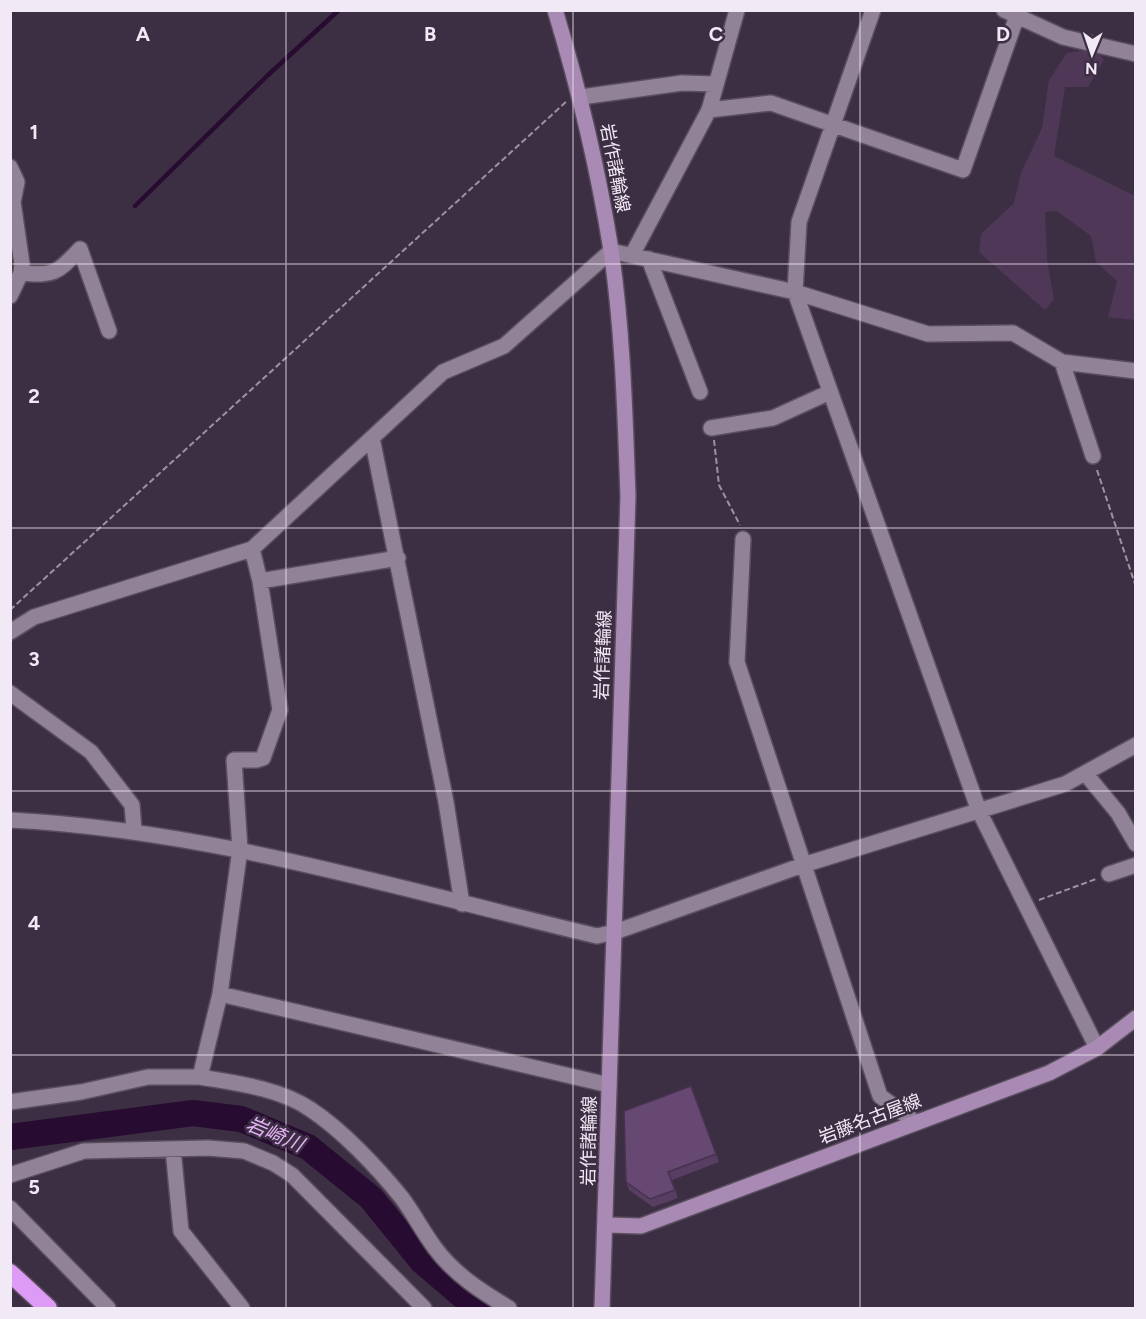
<svg xmlns="http://www.w3.org/2000/svg" width="1146" height="1319" font-family="Figtree,'Noto Sans JP',sans-serif">
	<style>
		.green { fill: #4f3758 }
		.lines { fill: none; stroke-linecap: round; stroke-linejoin: round }
		.stream { stroke: #270b31; stroke-width: 4.5 }
		.river { stroke: #270b31; stroke-width: 26 }
		.minor-casing { stroke: #5a4e5e; stroke-width: 18 }
		.tertiary-casing { stroke: #5a4e5e; stroke-width: 18 }
		.secondary-casing { stroke: #5a4e5e; stroke-width: 18 }
		.motorway-casing { stroke: #5a4e5e; stroke-width: 21 }
		.path { stroke: #9d92a2; stroke-width: 2; stroke-dasharray: 6 3; stroke-linecap: butt }
		.minor { stroke: #928298; stroke-width: 15 }
		.tertiary { stroke: #928298; stroke-width: 15 }
		.secondary { stroke: #a88ab4; stroke-width: 15 }
		.motorway { stroke: #dd9bf6; stroke-width: 18 }
		.wall { fill: #583e62 }
		.building { fill: #664872; stroke: #473250; stroke-width: 1.5 }
		.grid { fill: none; stroke: #f2e9f6; stroke-width: 1.5; stroke-opacity: 0.55 }
		.labels { text-anchor: middle; stroke-width: 5; stroke-linejoin: round; paint-order: stroke }
		.street-label { font-size: 18px; fill: #f2e9f6; stroke: #3d2f43 }
		.water-label { font-size: 20px; font-style: italic; fill: #e3b2f6; stroke: #3d2f43 }
		.grid-label { font-size: 20px; text-anchor: middle; font-weight: bold; fill: #f2e9f6; stroke: #3d2f43; stroke-width: 5; stroke-linejoin: round; paint-order: stroke }
	</style>
	<rect width="100%" height="100%" fill="#3d2f43"/>
	<!-- green -->
	<path class="green" d="M1087,50l13,5 4,5 -16,27h-23l-11,69 81,40v124l-27,-3 9,-36 -21,-19 -5,-26 -34,-25 -12,1 2,48 7,39 -9,11 -66,-58 2,-18 33,-31 7,-30 21,-45 7,-48 18,-27z"/>
	<g class="lines">
		<!-- stream -->
		<path class="stream" d="M135,206l132,-130 72,-66"/>
		<!-- river -->
		<path class="river" d="M10,1137l183,-24 48,6 67,28 63,51 51,63 55,47"/>
		<defs>
			<path id="minor" d="M873,10l-74,212 -4,70 184,519 118,237
				M1004,10l59,27 73,17
				M581,97l101,-14 34,1
				M709,110l62,-7 192,67 54,-154
				M10,167l7,15 -4,20 9,62 -1,9 -11,23
				M632,255l77,-145 28,-100
				M649,259l51,133
				M21,273c34,3 36,0 59,-24l29,82
				M1062,362l31,94
				M711,428l62,-10 57,-26
				M372,438l74,364 16,102
				M743,539l-6,123 143,434 35,26
				M260,581l138,-23
				M10,632l24,-15 218,-68 191,-177 61,-26 107,-95 184,41 133,42 85,-1 49,29 74,9
				M10,693l81,59 41,53 2,25
				M1085,773l33,40 18,31
				M1109,874l27,-9
				M615,932l188,-67 262,-81 71,-39
				M220,994l389,91
				M200,1077c35,6 79,11 110,32 32,21 67,58 92,89 12,16 21,34 33,50 19,26 47,44 74,60
				M10,1102l71,-10 67,-15h52l20,-83 20,-145 -6,-89h23l6,-2 17,-48 -20,-129 -8,-32
				M173,1149l8,82 61,77
				M10,1175l74,-24 124,-3 36,3 29,12 19,12 132,133
				M10,1208l98,100"/>
			<path id="tertiary" d="M10,820c200,10 393,70 587,116l18,-4"/>
			<path id="secondary" d="M555,10c24,79 43,159 56,240 12,82 14,164 17,246l-26,812
				M607,1225l34,1 408,-153 48,-25 39,-30"/>
			<path id="motorway" d="M10,1273l38,35"/>
		</defs>
		<!-- minor casing -->
		<use href="#minor" class="minor-casing"/>
		<!-- tertiary casing -->
		<use href="#tertiary" class="tertiary-casing"/>
		<!-- secondary casing -->
		<use href="#secondary" class="secondary-casing"/>
		<!-- motorway casing -->
		<use href="#motorway" class="motorway-casing"/>
		<!-- path -->
		<path class="path" d="M714,440l5,45 21,40
			M1097,470l39,117
			M10,610l557,-509
			M1039,900l57,-21"/>
		<!-- minor -->
		<use href="#minor" class="minor"/>
		<!-- tertiary -->
		<use href="#tertiary" class="tertiary"/>
		<!-- secondary -->
		<use href="#secondary" class="secondary"/>
		<!-- motorway -->
		<use href="#motorway" class="motorway"/>
	</g>
	<!-- wall -->
	<path class="wall" d="M691,1086l28,76 -47,18 6,18 -25,9 -24,-17 -3,-8z"/>
	<!-- building -->
	<path class="building" d="M691,1086l25,68 -48,18 7,18 -25,9 -24,-17 -2,-71z"/>
	<!-- grid -->
	<path class="grid" d="M286,10v1298M573,10v1298M860,10v1298M10,264h1126M10,528h1126M10,791h1126M10,1055h1126"/>
	<g class="labels">
		<!-- street labels -->
		<g class="street-label">
			<text transform="translate(615 168) rotate(79)" y="6">岩作諸輪線</text>
			<text transform="translate(603 655) rotate(-88)" y="6">岩作諸輪線</text>
			<text transform="translate(870 1119) rotate(-21)" y="6">岩藤名古屋線</text>
			<text transform="translate(589 1141) rotate(-89)" y="6">岩作諸輪線</text>
		</g>
		<!-- water labels -->
		<g class="water-label">
			<text transform="translate(275 1134) rotate(23)" y="7">岩崎川</text>
		</g>
	</g>
	<g class="grid-label">
		<text x="143" y="41">A</text>
		<text x="430" y="41">B</text>
		<text x="716" y="41">C</text>
		<text x="1003" y="41">D</text>
		<text x="34" y="139">1</text>
		<text x="34" y="403">2</text>
		<text x="34" y="666">3</text>
		<text x="34" y="930">4</text>
		<text x="34" y="1194">5</text>
	</g>
	<!-- border -->
	<rect width="1146" height="1319" fill="none" stroke="#f2e9f6" stroke-width="24"/>
	<!-- north arrow -->
	<g transform="translate(1092 54) rotate(182)" stroke="#3d2f43" stroke-width="4.5" paint-order="stroke">
	<path d="M0-4.5L10 22L0 15L-10 22Z" fill="#f2e9f6"/>
	<text y="-9" font-size="16" font-weight="bold" text-anchor="middle" fill="#f2e9f6">N</text>
	</g>
</svg>
